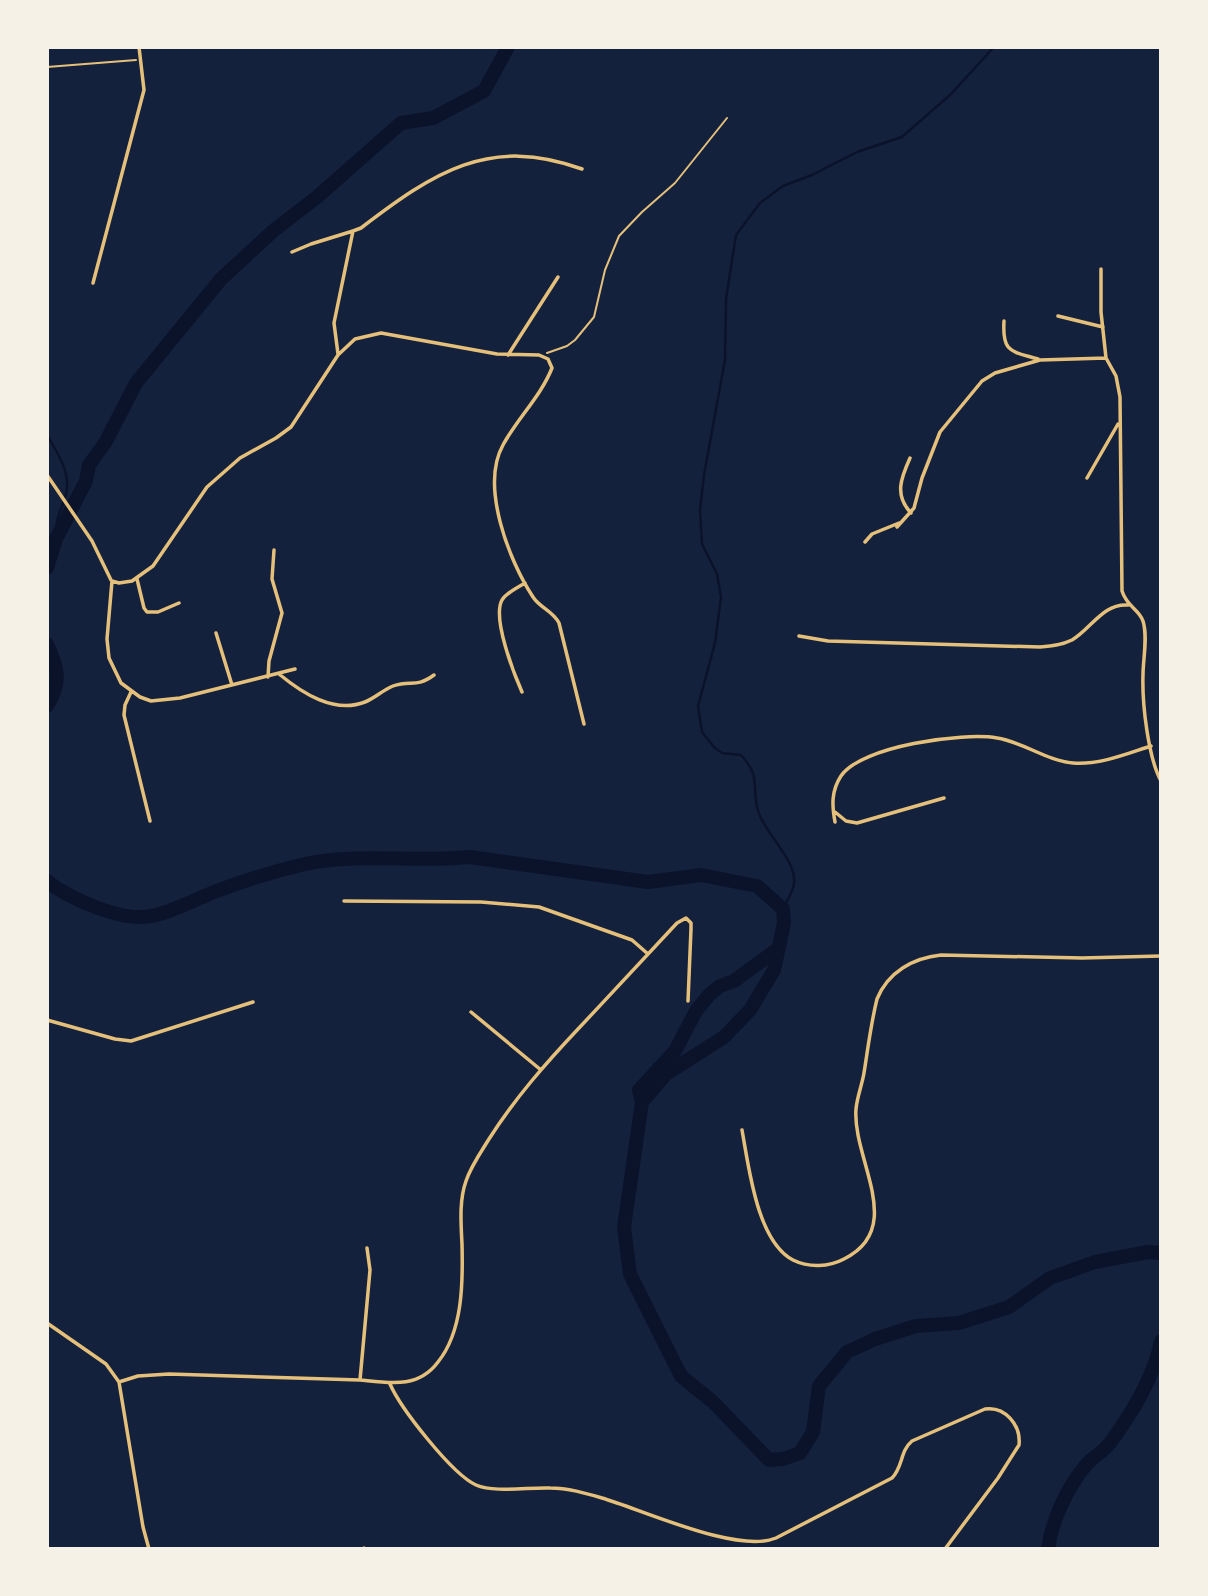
<svg xmlns="http://www.w3.org/2000/svg" width="1208" height="1596" font-family="Rubik,sans-serif">
	<style>
		.lines { fill: none; stroke-linecap: round; stroke-linejoin: round }
		.stream { stroke: #0b132b; stroke-width: 2.5 }
		.river { stroke: #0b132b; stroke-width: 14 }
		.path { stroke: #e5c07b; stroke-width: 2 }
		.minor { stroke: #e5c07b; stroke-width: 3.5 }
	</style>
	<rect width="100%" height="100%" fill="#14213d"/>
	<g class="lines">
		<!-- stream -->
		<path class="stream" d="M47,435c9,15 22,35 20,53 -1,19 -15,28 -9,49
			M783,909c3,-7 10,-17 11,-25 3,-24 -29,-50 -36,-73 -7,-24 4,-34 -17,-56l-19,-2 -8,-6 -12,-15 -4,-26 17,-63 6,-46 -4,-23 -15,-30 -2,-34 4,-35 21,-115 1,-61 10,-64 24,-32 23,-17 29,-11 45,-23 45,-15 49,-43 43,-47"/>
		<!-- river -->
		<path class="river" d="M47,568l9,-29 30,-58 3,-16 16,-22 31,-60 85,-104 52,-48 44,-34 84,-74 32,-5 51,-27 24,-44
			M47,644c11,24 15,38 0,62
			M47,881c21,17 66,36 92,36 22,1 55,-17 75,-25 29,-11 57,-20 87,-27 55,-13 113,-2 169,-8l178,25 53,-7 56,11 26,23 1,14 -10,47 -24,40 -26,27 -58,37 -24,28 -18,125 6,47 51,102 32,26 56,58 14,-1 17,-6 13,-21 6,-46 28,-34 28,-13 41,-13 43,-3 50,-16 41,-29 45,-16 53,-10 13,1
			M642,1102l-3,-12 36,-39 21,-40 13,-16 11,-9 14,-5 45,-33
			M1048,1549c4,-29 19,-61 38,-84 7,-8 17,-13 24,-22 22,-30 44,-65 51,-102"/>
		<!-- path -->
		<path class="path" d="M47,67l89,-7
			M547,353l20,-7 8,-6 19,-23 11,-47 14,-34 23,-24 33,-29 52,-65"/>
		<!-- minor -->
		<path class="minor" d="M292,252l19,-8 42,-13
			M1101,269v43l5,46 10,18 4,21 2,194c5,16 17,18 21,30 5,16 0,38 0,54 -1,28 5,82 18,106
			M93,283l51,-193 -5,-43
			M1058,316l45,11
			M1004,321c-2,32 7,30 34,38
			M338,354l-4,-31 19,-92 8,-3c72,-55 128,-93 221,-59
			M508,355l50,-78
			M910,458c-9,20 -16,37 1,55
			M47,475l45,66 19,39
			M1087,478l31,-54
			M897,527l17,-19 8,-30 18,-46 42,-51 13,-8 45,-13 66,-2
			M865,542l7,-8 27,-11
			M137,579l7,29 3,4h11l21,-9
			M112,581l7,2 13,-2 21,-15 54,-79 33,-29 36,-20 15,-11 47,-72 17,-16 26,-6 116,21 42,1 9,4 4,9c-11,28 -35,51 -49,77 -23,41 6,116 30,152 7,11 20,14 26,26l25,101
			M112,581l-5,58 2,19 12,25 19,14 11,4 29,-3 115,-29
			M216,633l16,52
			M799,636l29,5 212,6c11,-1 22,-2 32,-7 19,-11 31,-37 56,-35
			M279,674c23,19 55,40 86,28 10,-4 18,-12 28,-16 18,-7 22,3 41,-11
			M268,677l1,-16 13,-48 -10,-34 2,-29
			M131,692l-6,13 -1,10 26,106
			M522,692c-8,-18 -30,-74 -20,-92 5,-8 15,-12 23,-17
			M835,812l11,9 11,2 87,-25
			M835,822c-3,-16 -4,-31 6,-46 20,-30 122,-44 156,-38 26,4 50,23 76,25 27,2 53,-9 78,-17
			M344,901l137,1 58,5 93,33 16,14
			M471,1012l70,58
			M47,1020l68,19 16,2 122,-39
			M742,1130c7,38 15,111 51,130 16,8 36,7 51,-1 63,-31 8,-100 12,-150 1,-12 6,-24 8,-36 4,-25 7,-50 13,-74 11,-27 36,-41 64,-44l141,3 79,-2
			M47,1323l59,41 13,18 24,145 6,22
			M360,1380l10,-110 -3,-22
			M119,1382l19,-6 31,-2 191,6c29,3 58,9 78,-18 25,-31 25,-80 24,-118 -1,-21 -3,-43 4,-63 5,-15 15,-29 23,-42 26,-41 57,-76 90,-111 33,-35 66,-71 98,-105l9,-5 5,5v6l-3,72
			M390,1384c11,25 62,90 86,101 18,8 53,2 74,3 18,0 35,5 52,10 41,12 135,56 174,40l116,-60c11,-11 8,-27 20,-37l73,-32c20,-3 36,16 34,36l-21,33 -53,71
			M363,1549l1,-1"/>
	</g>
	<!-- border -->
	<rect width="1208" height="1596" fill="none" stroke="#f6f1e7" stroke-width="98"/>
</svg>
